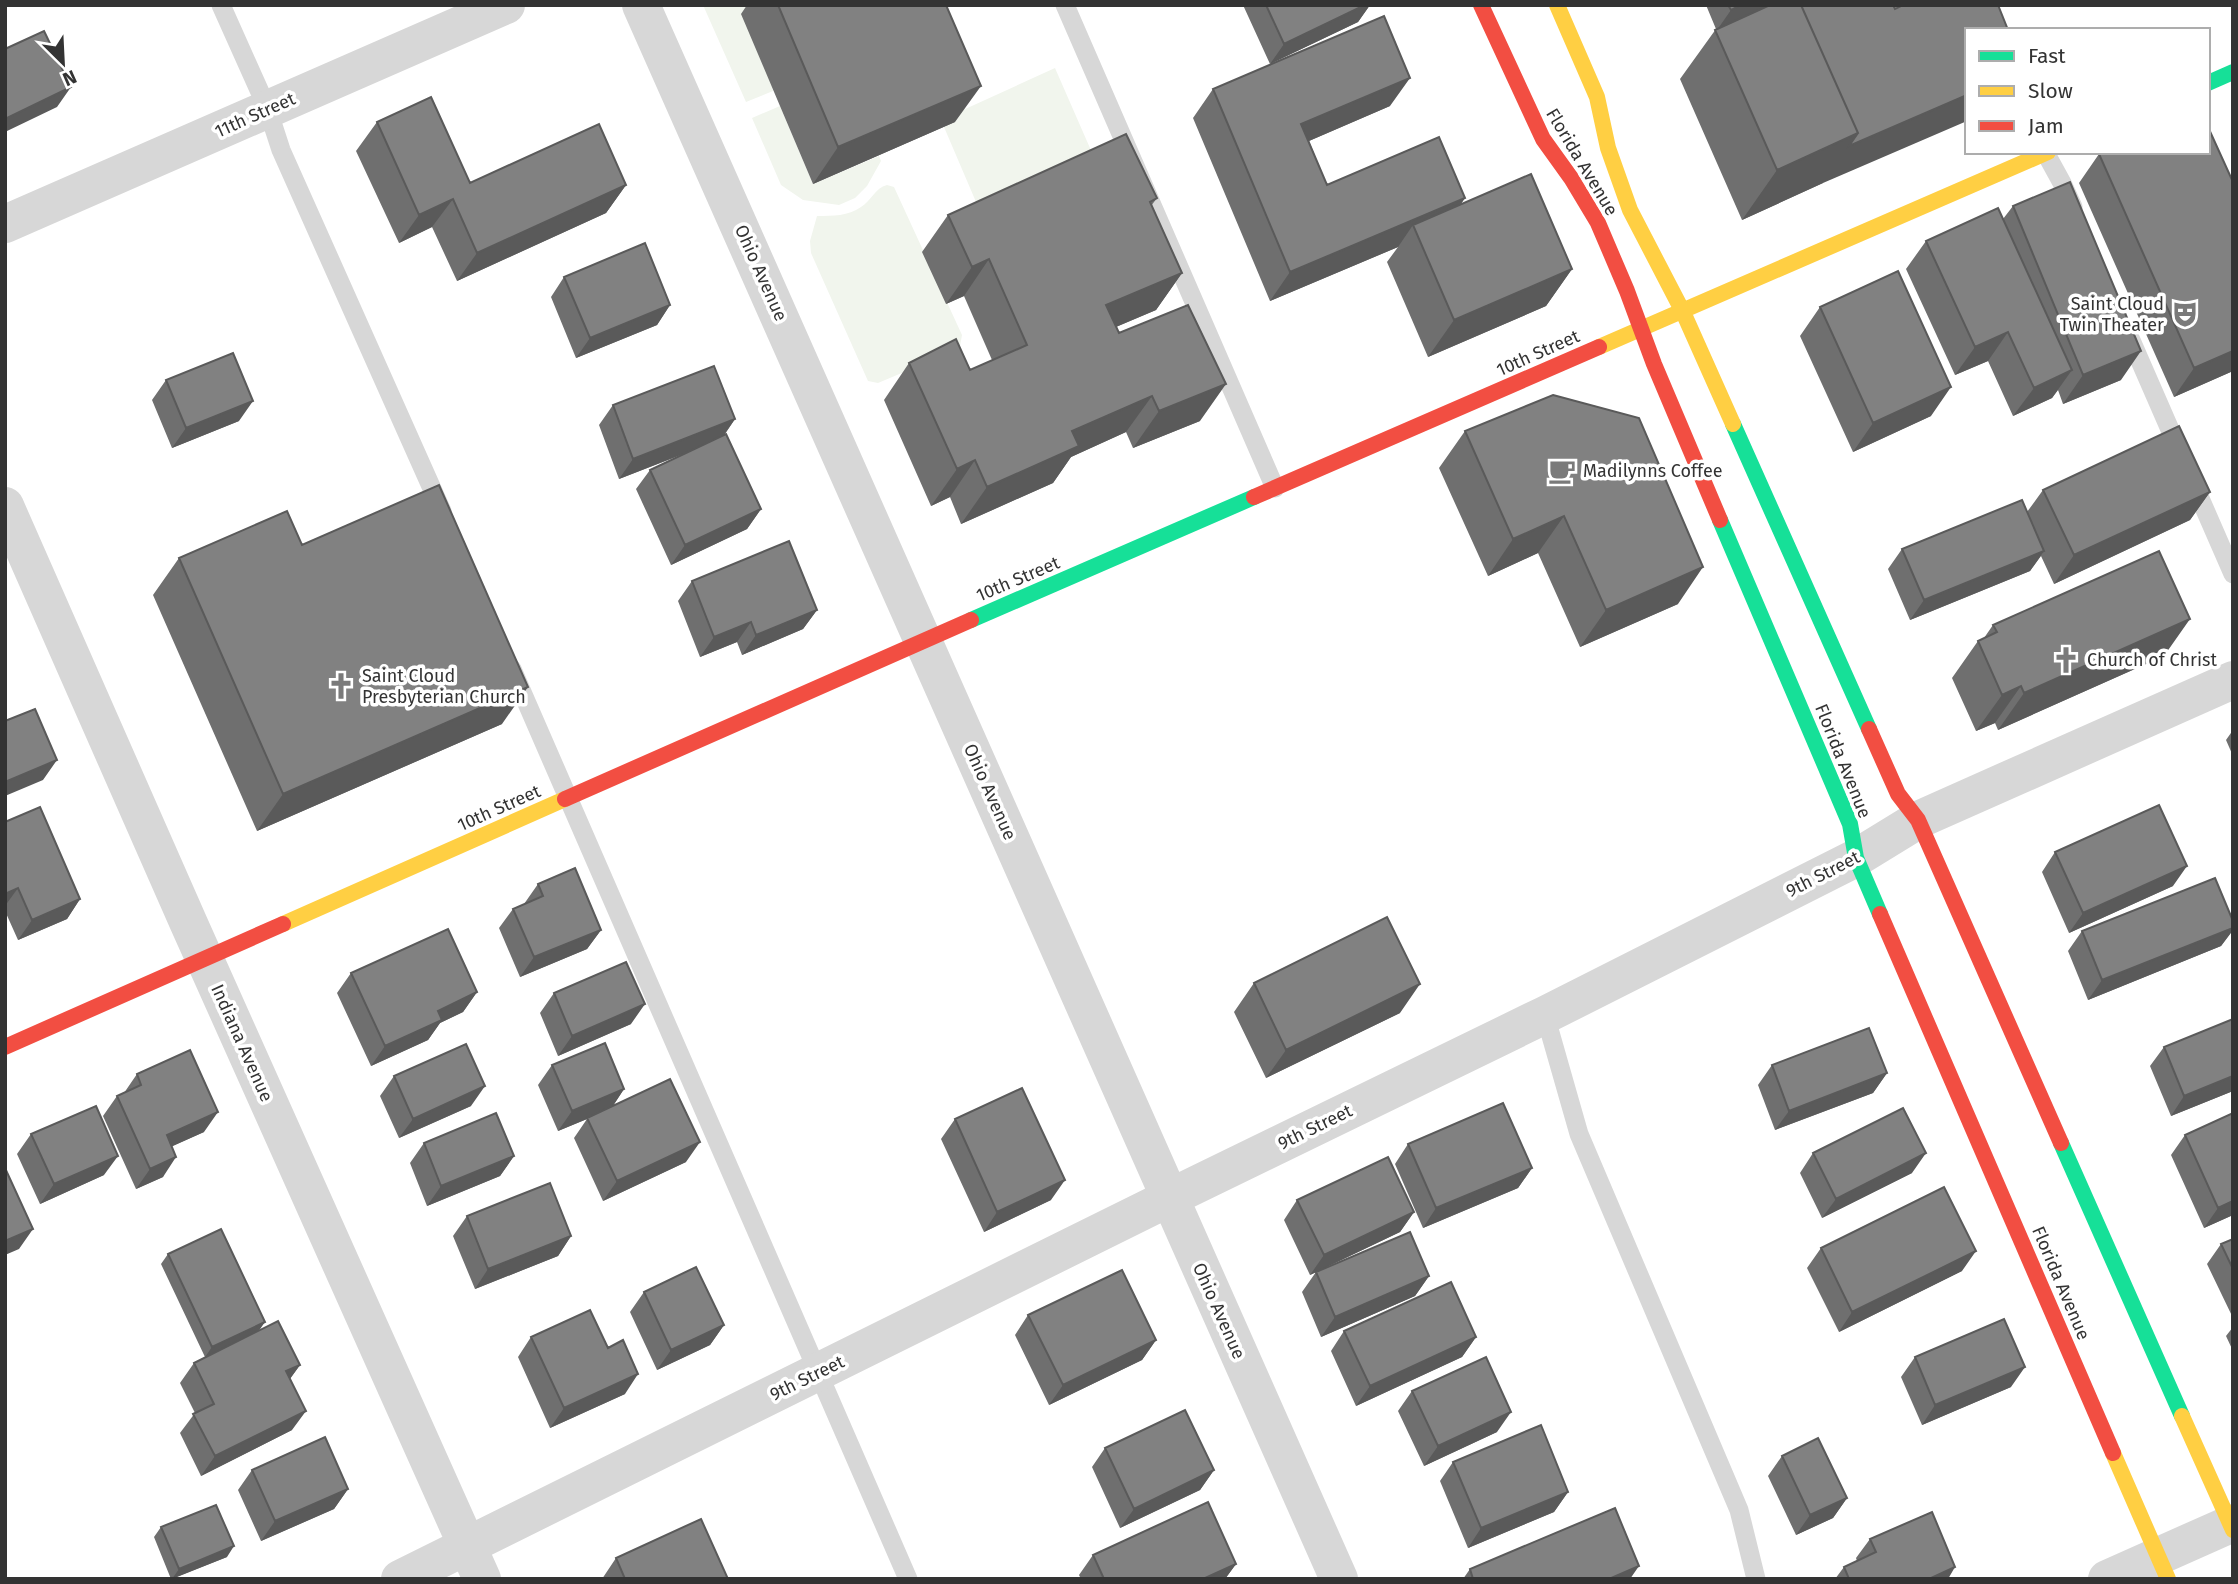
<svg xmlns="http://www.w3.org/2000/svg" width="2238" height="1584" font-family="'Fira Sans',sans-serif">
	<style>
		.green { fill: #f1f5ed }
		.lines { fill: none; stroke-linecap: round; stroke-linejoin: round }
		.lane { stroke: #d7d7d7; stroke-width: 19 }
		.street { stroke: #d7d7d7; stroke-width: 38 }
		.fast { stroke: #16e098; stroke-width: 16 }
		.slow { stroke: #ffcf43; stroke-width: 16 }
		.jam { stroke: #f24e42; stroke-width: 16 }
		.wall { fill: #6f6f6f }
		.shaded-wall { fill: #5a5a5a }
		.building { fill: #818181; stroke: #5a5a5a; stroke-width: 2 }
		.labels { text-anchor: middle; stroke-width: 7; stroke-linejoin: round; paint-order: stroke }
		.street-label { font-size: 18px; fill: #333; stroke: #fff }
		.poi-label { font-size: 18px; fill: #333; stroke: #fff; text-anchor: start }
	</style>
	<rect width="100%" height="100%" fill="#fff"/>
	<!-- green -->
	<path class="green" d="M703,5h56l14,86 -27,11z
		M1055,68l45,103 -115,52 -41,-96 11,-5 -3,-7z
		M780,106l33,78 66,-28 2,5 -14,25 -12,12 -16,7 -36,-5 -22,-15 -29,-67z
		M887,185l7,2 68,148 -2,11 -6,5 -76,32 -10,-2 -57,-128 -1,-12 7,-25c16,0 31,0 44,-9 10,-6 14,-19 26,-22z"/>
	<g class="lines">
		<!-- lane -->
		<path class="lane" d="M221,5l47,105 13,40 161,361
			M1065,5l210,483
			M2045,152l17,31 11,24
			M2127,331l106,243
			M512,669l396,910
			M1545,1015l34,119 160,376 17,69"/>
		<!-- street -->
		<path class="street" d="M641,5l698,1574
			M5,224l501,-219
			M5,506l184,418 293,655
			M400,1579l769,-381 376,-183 311,-157 62,-38 315,-140
			M2107,1579l126,-56"/>
		<!-- fast -->
		<path class="fast" d="M2208,83l25,-11
			M1733,424l136,305
			M1720,520l130,304 6,34 24,56
			M971,620l283,-123
			M2061,1143l121,273"/>
		<!-- slow -->
		<path class="slow" d="M1557,5l40,92 11,51 22,62 53,102 50,112
			M1599,347l449,-195
			M283,924l282,-125
			M2182,1416l51,114
			M2113,1453l55,126"/>
		<!-- jam -->
		<path class="jam" d="M1481,5l62,134 28,39 27,45 29,68 27,73 66,156
			M1254,497l345,-150
			M1869,729l29,65 20,26 143,323
			M565,799l406,-179
			M1880,914l233,539
			M5,1047l278,-123"/>
	</g>
	<!-- wall -->
	<path class="wall" d="M747,5h199l9,117 -142,62 -72,-170z
		M1243,5h127l-12,17 -88,42z
		M1706,5h63l54,178 -81,37 -62,-141 36,-50z
		M1213,89l177,17 -81,35 18,44 138,13 -5,7 112,64 -26,37 -118,51 -41,-95 11,-15 -128,54 -77,-183z
		M377,122l93,61 156,2 -20,28 -149,68 -25,-54 -33,16 -43,-92z
		M2099,154l134,28v189l-59,26 -95,-214z
		M1157,198l-6,8 31,67 -26,37 -40,17 3,6 81,88 -67,27 -7,-16 -55,25 -18,26 -92,41 -11,-27 -19,9 -47,-106 25,-37 61,7 22,-10 -28,-64 -18,8 -24,-52 26,-37z
		M2013,206l108,174 -58,24 -5,-14 -6,8 -39,18 -25,-55 -33,14 -49,-106 20,-28 77,-22z
		M564,277l106,28 -13,20 -81,33 -25,-61z
		M1820,307l111,109 -78,36 -53,-116z
		M166,380l73,41 -67,27 -20,-48z
		M613,405l122,14 -10,15 36,75 -14,20 -76,36 -35,-76 14,-19 31,-15 -62,24 -20,-54z
		M1465,431l213,173 -98,43 -42,-94 -50,23 -49,-108z
		M2043,490l167,2 -20,28 -136,64 -13,-28 -11,15 -120,49 -22,-51 14,-20 125,-37z
		M302,545l200,179 -245,107 -104,-236 26,-37z
		M692,581l125,29 -14,19 -61,26 -5,-13 -37,15 -22,-56z
		M1993,625l171,31 -166,74 -3,-7 -19,8 -24,-53 26,-37 6,-3z
		M2233,730v26l-7,-16z
		M5,822l75,77 -13,20 -49,21 -13,-29z
		M2055,852l118,34 -104,47 -27,-61z
		M538,884l63,46 -14,19 -67,28 -21,-49 14,-19 11,-5z
		M2233,921v9l-12,16 -133,54 -20,-49 14,-20z
		M351,973l126,19 -14,20 -23,11 -12,17 -57,26 -34,-73z
		M1254,983l146,30 -134,65 -32,-66z
		M554,993l77,31 -73,32 -18,-43z
		M2233,1019v72l-62,25 -21,-50 14,-19z
		M552,1065l72,24 -12,18 74,55 -83,39 -29,-63 13,-19 -29,12 -20,-46z
		M1772,1065l115,8 -14,20 -98,37 -17,-45z
		M137,1074l67,58 -32,14 -9,31 -27,12 -33,-73 14,-20 7,-3z
		M394,1076l77,30 -72,32 -19,-42z
		M2233,1113v102l-29,13 -33,-73 14,-20z
		M955,1119l96,81 -67,32 -43,-93z
		M31,1134l73,41 -64,29 -23,-50z
		M424,1143l90,13 -14,20 -73,30 -17,-43z
		M1408,1144l124,24 -14,20 -95,40 -28,-64z
		M1813,1153l99,20 -90,45 -22,-45z
		M1297,1200l117,12 -14,20 -90,43 -26,-55z
		M467,1216l104,20 -13,20 -83,33 -22,-53z
		M2233,1239v79l-26,-54 14,-20z
		M1821,1248l141,23 -123,61 -32,-64z
		M168,1254l132,111 -10,14 2,51 -91,46 -21,-43 15,-20 -15,-30 14,-20 11,-6 -44,-93z
		M1316,1272l113,4 -14,20 -94,41 -19,-45z
		M644,1292l80,33 -14,20 -53,25 -27,-58z
		M1028,1315l128,25 -14,20 -93,45 -34,-70z
		M2233,1327v24l-7,-15z
		M1344,1331l132,6 -14,20 -106,49 -25,-55z
		M531,1337l94,57 -75,34 -32,-71z
		M1915,1357l96,30 -89,38 -21,-48z
		M1412,1391l85,41 -73,34 -26,-55z
		M1105,1448l109,22 -14,20 -80,38 -28,-61z
		M1782,1456l65,42 -14,20 -37,17 -28,-59z
		M1453,1462l115,30 -14,20 -86,36 -28,-67z
		M252,1470l96,19 -14,20 -73,32 -23,-51z
		M161,1527l66,30 -56,22 -17,-42z
		M1870,1539l78,40h-113l9,-12 13,-6 -1,-3z
		M1093,1555l143,9 -11,15h-144l-2,-4z
		M616,1558l112,21h-126z
		M1470,1569l160,10h-167z"/>
	<!-- shaded-wall -->
	<path class="shaded-wall" d="M1365,5h5l-12,17 -88,42 14,-20z
		M1740,5h29l-52,25 14,-20z
		M1410,78l-20,28 -109,47 20,-29z
		M981,86l-26,36 -142,62 25,-37z
		M71,87l-14,20 -52,25v-13z
		M1967,95v26l-144,62 -81,37 35,-50 81,-37z
		M626,185l-20,28 -149,68 20,-28z
		M1465,198l-20,29 -32,-2 -15,22 -128,54 20,-29z
		M453,199l-21,28 -33,16 20,-28z
		M989,259l-25,37 -18,8 26,-37z
		M1572,269l-26,37 -118,51 26,-37z
		M1182,273l-26,37 -76,32 26,-37z
		M670,305l-13,20 -81,33 14,-20z
		M2008,332l-20,29 -33,14 20,-28z
		M2141,351l-20,29 -58,24 20,-29z
		M2233,351v20l-59,26 20,-29z
		M2072,370l-20,28 -39,18 21,-28z
		M1226,384l-26,37 -67,27 26,-37z
		M1951,387l-20,29 -78,36 20,-29z
		M1152,396l-26,36 -55,25 -18,26 -92,41 26,-37 85,-56z
		M253,401l-14,20 -67,27 14,-20z
		M735,419l-14,20 -102,40 14,-20z
		M975,460l-25,37 -19,9 26,-37z
		M2210,492l-20,28 -136,64 20,-29z
		M761,509l-14,20 -76,36 14,-20z
		M1564,516l-26,37 -50,23 25,-37z
		M2044,551l-14,20 -120,49 14,-20z
		M1703,567l-25,37 -98,43 26,-37z
		M817,610l-14,19 -61,26 14,-20z
		M2190,619l-26,37 -166,74 26,-37z
		M751,622l-14,20 -37,15 14,-20z
		M2021,686l-26,37 -19,8 26,-36z
		M528,687l-26,37 -245,107 26,-37z
		M57,760l-14,20 -38,16v-14z
		M2187,866l-14,20 -104,47 14,-20z
		M18,888l-13,18v-12z
		M80,899l-13,20 -49,21 14,-20z
		M2233,928v2l-12,16 -133,54 14,-20z
		M601,930l-14,19 -67,28 14,-20z
		M1420,984l-20,29 -134,65 20,-28z
		M477,992l-14,20 -23,11 -12,17 -57,26 14,-20 53,-35z
		M645,1004l-14,20 -73,32 14,-20z
		M1887,1073l-14,20 -98,37 14,-19z
		M2233,1076v15l-62,25 13,-20z
		M485,1086l-14,20 -72,32 14,-19z
		M624,1089l-13,20 -53,22 14,-20z
		M218,1112l-14,20 -51,23 14,-20z
		M700,1142l-14,20 -83,39 14,-20z
		M1926,1153l-14,20 -90,45 14,-19z
		M118,1156l-14,19 -64,29 14,-20z
		M514,1156l-14,20 -73,30 14,-20z
		M176,1157l-13,20 -27,12 14,-20z
		M1532,1168l-14,20 -95,40 13,-20z
		M1065,1180l-14,20 -67,32 13,-20z
		M2233,1201v14l-29,13 14,-20z
		M1414,1212l-14,20 -90,43 14,-20z
		M33,1229l-14,20 -14,6v-14z
		M571,1236l-13,20 -83,33 13,-20z
		M1976,1251l-14,20 -123,61 13,-20z
		M1429,1276l-14,20 -94,41 14,-20z
		M265,1322l-7,10 -53,25 7,-10z
		M724,1325l-14,20 -53,25 14,-20z
		M1476,1337l-14,20 -106,49 14,-20z
		M1156,1340l-14,20 -93,45 14,-20z
		M300,1365l-14,19v-13z
		M2025,1367l-14,20 -89,38 13,-20z
		M638,1374l-13,20 -75,34 14,-20z
		M306,1411l-14,19 -91,46 14,-20z
		M1511,1412l-14,20 -73,34 14,-20z
		M1214,1470l-14,20 -80,38 14,-19z
		M348,1489l-14,20 -73,32 14,-20z
		M1568,1492l-14,20 -86,36 13,-20z
		M1847,1498l-14,20 -37,17 14,-20z
		M234,1546l-7,11 -55,22 7,-10z
		M1236,1564l-11,15h-22z
		M1639,1566l-9,13h-21z
		M1955,1567l-7,12h-19z"/>
	<!-- building -->
	<path class="building" d="M778,5h168l35,81 -143,61z
		M1266,5h99l-81,39z
		M1728,5h12l-9,5z
		M1770,5h31l57,128 -81,37 -62,-140z
		M1801,5h92l2,4 8,-4h95l10,25h-41v65l-118,51 9,-13z
		M1384,16l26,62 -109,46 26,61 112,-48 26,61 -175,74 -77,-183z
		M44,31l27,56 -66,32v-70z
		M431,97l39,86 129,-59 27,61 -149,68 -24,-54 -34,16 -42,-93z
		M2208,127l25,55v169l-39,17 -95,-214 4,-2h105z
		M1126,134l31,64 -7,4 32,71 -76,32 13,28 69,-28 38,79 -67,27 -7,-15 -80,35 7,15 -92,41 -12,-27 -18,9 -48,-106 47,-24 14,31 57,-25 -38,-86 -17,8 -24,-52z
		M1531,174l41,95 -118,51 -41,-95z
		M2070,182l71,169 -58,24 -70,-169z
		M1998,208l74,162 -38,18 -26,-56 -33,15 -49,-106z
		M645,243l25,62 -80,33 -26,-61z
		M1898,271l53,116 -78,36 -53,-116z
		M233,353l20,48 -67,27 -20,-48z
		M714,366l21,53 -102,40 -20,-54z
		M1553,395l86,23 64,149 -97,43 -42,-94 -51,23 -48,-108z
		M2179,426l31,66 -136,63 -31,-65z
		M726,434l35,75 -76,36 -35,-75z
		M439,485l89,202 -245,107 -104,-236 108,-47 15,34z
		M2022,500l22,51 -120,49 -22,-51z
		M789,541l28,69 -61,25 -5,-13 -37,15 -22,-56z
		M2159,551l31,68 -166,74 -3,-7 -19,9 -24,-54 19,-9 -4,-7z
		M35,709l22,51 -52,22v-61z
		M2159,805l28,61 -104,47 -28,-61z
		M40,807l40,92 -48,21 -14,-32 -13,6v-72z
		M575,868l26,62 -67,27 -21,-48 30,-13 -5,-12z
		M2215,878l18,43v7l-131,52 -20,-49z
		M1387,917l33,67 -134,66 -32,-67z
		M448,929l29,63 -39,19 4,9 -57,26 -34,-73z
		M626,962l19,42 -73,32 -18,-43z
		M2233,1019v57l-49,20 -20,-49z
		M1869,1028l18,45 -98,38 -17,-46z
		M605,1043l19,46 -52,22 -20,-46z
		M466,1044l19,42 -72,33 -19,-43z
		M190,1050l28,62 -51,23 9,22 -26,12 -33,-73 24,-11 -4,-11z
		M670,1079l30,63 -83,39 -30,-63z
		M1022,1088l43,92 -68,32 -42,-93z
		M1503,1103l29,65 -96,40 -28,-64z
		M96,1106l22,50 -64,28 -23,-50z
		M1903,1108l23,45 -90,46 -23,-46z
		M496,1113l18,43 -73,30 -17,-43z
		M2233,1113v88l-15,7 -33,-73z
		M1388,1157l26,55 -90,43 -27,-55z
		M5,1168l28,61 -28,12z
		M550,1183l21,53 -83,33 -21,-53z
		M1944,1187l32,64 -124,61 -31,-64z
		M221,1229l44,93 -53,25 -44,-93z
		M1410,1232l19,44 -94,41 -19,-45z
		M2233,1239v30l-12,-25z
		M696,1267l28,58 -53,25 -27,-58z
		M1122,1270l34,70 -93,45 -35,-70z
		M1451,1282l25,55 -106,49 -26,-55z
		M590,1310l18,38 15,-8 15,34 -74,34 -33,-71z
		M2004,1319l21,48 -90,38 -20,-48z
		M278,1321l22,44 -14,6 20,40 -91,45 -22,-42 21,-10 -20,-41z
		M1486,1357l25,55 -73,34 -26,-55z
		M1185,1410l29,60 -80,39 -29,-61z
		M1541,1425l27,67 -87,36 -28,-66z
		M325,1437l23,52 -73,32 -23,-51z
		M1818,1438l29,60 -37,17 -28,-59z
		M1208,1502l28,62 -33,15h-99l-11,-24z
		M216,1505l18,41 -55,23 -18,-42z
		M1615,1508l24,58 -30,13h-136l-3,-10z
		M1932,1512l23,55 -26,12h-80l-5,-12 32,-15 -6,-13z
		M701,1519l27,60h-103l-9,-21z"/>
	<!-- icons -->
	<defs>
		<symbol id="theatre-bare" viewBox="-9 -9 18 18"><path d="M-5-5.5Q0-4 5-5.5V0Q5 5 0 6Q-5 5-5 0ZM-3.3-2.5H-1v1.5H-3.3ZM1-2.5H3.3v1.5H1ZM-2.8 1Q0 5.5 2.8 1Z" fill="#7a7a7a" stroke="#fff" stroke-width="2.5" paint-order="stroke"/></symbol>
		<symbol id="cafe-bare" viewBox="-9 -9 18 18"><path d="M-5.5-4.5H6V0H3Q3 3.5 0 3.5H-2.5Q-5.5 3.5-5.5 0ZM3-3.2v2h1.7v-2ZM-6 4.5H4V6H-6Z" fill="#7a7a7a" stroke="#fff" stroke-width="2.5" paint-order="stroke"/></symbol>
		<symbol id="church-bare" viewBox="-9 -9 18 18"><path d="M-1.2-6h2.4v3.5h3.3v2.4h-3.3V6h-2.4V-.1h-3.3v-2.4h3.3Z" fill="#7a7a7a" stroke="#fff" stroke-width="2.5" paint-order="stroke"/></symbol>
	</defs>
	<g fill-rule="evenodd">
		<use href="#theatre-bare" x="2166" y="295" width="38" height="38"/>
		<use href="#cafe-bare" x="1543" y="452" width="38" height="38"/>
		<use href="#church-bare" x="2047" y="641" width="38" height="38"/>
		<use href="#church-bare" x="322" y="667" width="38" height="38"/>
	</g>
	<g class="labels">
		<!-- street labels -->
		<g class="street-label">
			<text transform="translate(255 115) rotate(-24)" y="6">11th Street</text>
			<text transform="translate(1582 162) rotate(59)" y="6">Florida Avenue</text>
			<text transform="translate(761 273) rotate(66)" y="6">Ohio Avenue</text>
			<text transform="translate(1538 353) rotate(-24)" y="6">10th Street</text>
			<text transform="translate(1018 579) rotate(-23)" y="6">10th Street</text>
			<text transform="translate(1843 761) rotate(68)" y="6">Florida Avenue</text>
			<text transform="translate(990 792) rotate(66)" y="6">Ohio Avenue</text>
			<text transform="translate(499 808) rotate(-24)" y="6">10th Street</text>
			<text transform="translate(1823 874) rotate(-27)" y="6">9th Street</text>
			<text transform="translate(242 1043) rotate(66)" y="6">Indiana Avenue</text>
			<text transform="translate(1315 1127) rotate(-26)" y="6">9th Street</text>
			<text transform="translate(2061 1283) rotate(67)" y="6">Florida Avenue</text>
			<text transform="translate(1219 1311) rotate(66)" y="6">Ohio Avenue</text>
			<text transform="translate(807 1378) rotate(-26)" y="6">9th Street</text>
		</g>
		<!-- poi labels -->
		<g class="poi-label">
			<text x="2164" y="310" text-anchor="end">Saint Cloud<tspan x="2164" dy="21">Twin Theater</tspan></text>
			<text x="1583" y="477">Madilynns Coffee</text>
			<text x="2087" y="666">Church of Christ</text>
			<text x="362" y="682">Saint Cloud<tspan x="362" dy="21">Presbyterian Church</tspan></text>
		</g>
	</g>
	<!-- border -->
	<rect width="2238" height="1584" fill="none" stroke="#333333" stroke-width="14"/>
	<!-- legend -->
	<rect x="1965" y="28" width="245" height="126" fill="#ffffff" stroke="#adadad" stroke-width="2"/>
	<rect x="1979" y="51" width="35" height="10" fill="#16e098" stroke="#adadad" stroke-width="2"/>
	<text x="2028" y="63" font-size="21" fill="#333333">Fast</text>
	<rect x="1979" y="86" width="35" height="10" fill="#ffcf43" stroke="#adadad" stroke-width="2"/>
	<text x="2028" y="98" font-size="21" fill="#333333">Slow</text>
	<rect x="1979" y="121" width="35" height="10" fill="#f24e42" stroke="#adadad" stroke-width="2"/>
	<text x="2028" y="133" font-size="21" fill="#333333">Jam</text>
	<!-- north arrow -->
	<g transform="translate(63 63) rotate(156)" stroke="#ffffff" stroke-width="5" paint-order="stroke">
	<path d="M0-5L12 26L0 18L-12 26Z" fill="#333333"/>
	<text y="-10" font-size="19" font-weight="bold" text-anchor="middle" fill="#333333">N</text>
	</g>
</svg>
